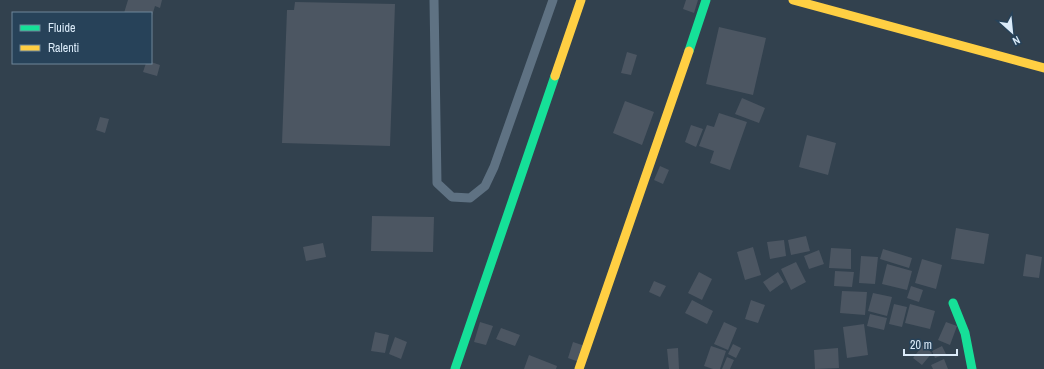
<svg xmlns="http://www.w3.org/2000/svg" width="1044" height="369" font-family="'Archivo Narrow',sans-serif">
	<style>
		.building { fill: #4c5662 }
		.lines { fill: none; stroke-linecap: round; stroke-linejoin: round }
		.lane { stroke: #5f7283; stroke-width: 9 }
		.fast { stroke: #16e098; stroke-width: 9 }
		.slow { stroke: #ffcf43; stroke-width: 9 }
	</style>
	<rect width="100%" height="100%" fill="#32414e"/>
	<!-- building -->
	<path class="building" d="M128,0h34l-2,8 -5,-2 -4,13v-6h-27z
		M686,0h12l-4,13 -11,-4z
		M295,2l100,2 -5,142 -108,-3 5,-133h7z
		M719,27l47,11 -13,57 -47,-11z
		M627,52l10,3 -6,20 -10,-2z
		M151,62l9,3 -3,11 -14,-4 3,-9h5z
		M742,98l23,10 -6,15 -24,-9z
		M625,101l29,11 -12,33 -29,-12z
		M719,113l28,9 -17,48 -20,-7 4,-12 -15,-5 8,-21 7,2z
		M100,117l9,2 -4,14 -9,-3z
		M691,125l12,4 -7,18 -11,-5z
		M807,135l29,8 -8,32 -29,-8z
		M660,166l9,4 -6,14 -9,-4z
		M372,216l62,1 -1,35 -62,-1z
		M956,228l33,6 -5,30 -33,-5z
		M806,236l4,15 -19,4 -3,-15z
		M784,240l2,16 -16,3 -3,-17z
		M323,243l3,14 -20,4 -3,-14z
		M753,247l8,28 -16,5 -8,-28z
		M831,248l20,1v20l-22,-1z
		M883,249l29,9 -3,10 -29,-9z
		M819,250l5,14 -15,5 -5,-13z
		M1026,254l16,3 -3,21 -16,-2z
		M861,256l17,1 -3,27 -16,-1z
		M922,259l20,6 -6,24 -21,-6z
		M796,262l10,20 -15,8 -10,-21z
		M887,264l25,7 -5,19 -25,-6z
		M835,271l19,1 -2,15 -18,-1z
		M699,272l13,7 -10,21 -14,-7z
		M778,272l6,10 -14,10 -7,-10z
		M654,281l12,5 -6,11 -11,-5z
		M911,286l12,4 -4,12 -12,-4z
		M842,291l25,1 -2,23 -25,-2z
		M873,293l19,4 -5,19 -19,-5z
		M692,300l21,11 -6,13 -22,-11z
		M751,300l14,5 -7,18 -13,-4z
		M894,304l13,3 -5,20 -13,-3z
		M910,304l25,7 -5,18 -25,-6z
		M870,314l17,4 -3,12 -17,-4z
		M480,322l13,4 -7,19 -12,-3z
		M724,322l13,6 -9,22 -14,-6z
		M946,322l11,4 -7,19 -12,-5z
		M864,324l4,31 -21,3 -4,-31z
		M501,328l19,7 -5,11 -19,-7z
		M375,332l14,3 -4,18 -14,-2z
		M395,337l12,5 -6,17 -12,-5z
		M573,342l12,4 -6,16 -11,-4z
		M733,344l8,4 -5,10 -8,-4z
		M923,345l9,8 -10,12 -9,-7z
		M711,346l15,5 -6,18h-7l-9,-3z
		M942,346l4,8 -11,4 -3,-7z
		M678,348l1,21h-10l-2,-20z
		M838,348l1,20 -24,1 -1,-19z
		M529,355l28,11 -1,3h-32z
		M727,357l7,3 -4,9h-8z
		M944,359l4,10h-15l-2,-4z"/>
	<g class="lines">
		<!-- lane -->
		<path class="lane" d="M434,0l3,183 15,14 18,1 15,-12 9,-19 59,-167"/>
		<!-- fast -->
		<path class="fast" d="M689,51l17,-51
			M953,303l12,30 7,36
			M455,369l100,-293"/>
		<!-- slow -->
		<path class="slow" d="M793,0l251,68
			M555,76l26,-76
			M579,369l110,-318"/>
	</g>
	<!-- legend -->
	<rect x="12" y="12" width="140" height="52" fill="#274259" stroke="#6f8699"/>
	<rect x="20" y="25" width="20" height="6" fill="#16e098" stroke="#6f8699"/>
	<text x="48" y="32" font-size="12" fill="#dbebf9">Fluide</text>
	<rect x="20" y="45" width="20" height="6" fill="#ffcf43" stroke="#6f8699"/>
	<text x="48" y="52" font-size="12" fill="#dbebf9">Ralenti</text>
	<!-- north arrow -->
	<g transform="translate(1012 32) rotate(153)" stroke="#274259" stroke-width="3" paint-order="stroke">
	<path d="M0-3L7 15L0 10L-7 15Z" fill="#dbebf9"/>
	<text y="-6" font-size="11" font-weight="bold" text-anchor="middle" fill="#dbebf9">N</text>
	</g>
	<!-- scale -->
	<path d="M904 349v6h53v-6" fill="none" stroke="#dbebf9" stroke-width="2"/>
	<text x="910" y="349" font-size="12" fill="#dbebf9" stroke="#274259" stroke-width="3" paint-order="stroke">20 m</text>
</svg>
